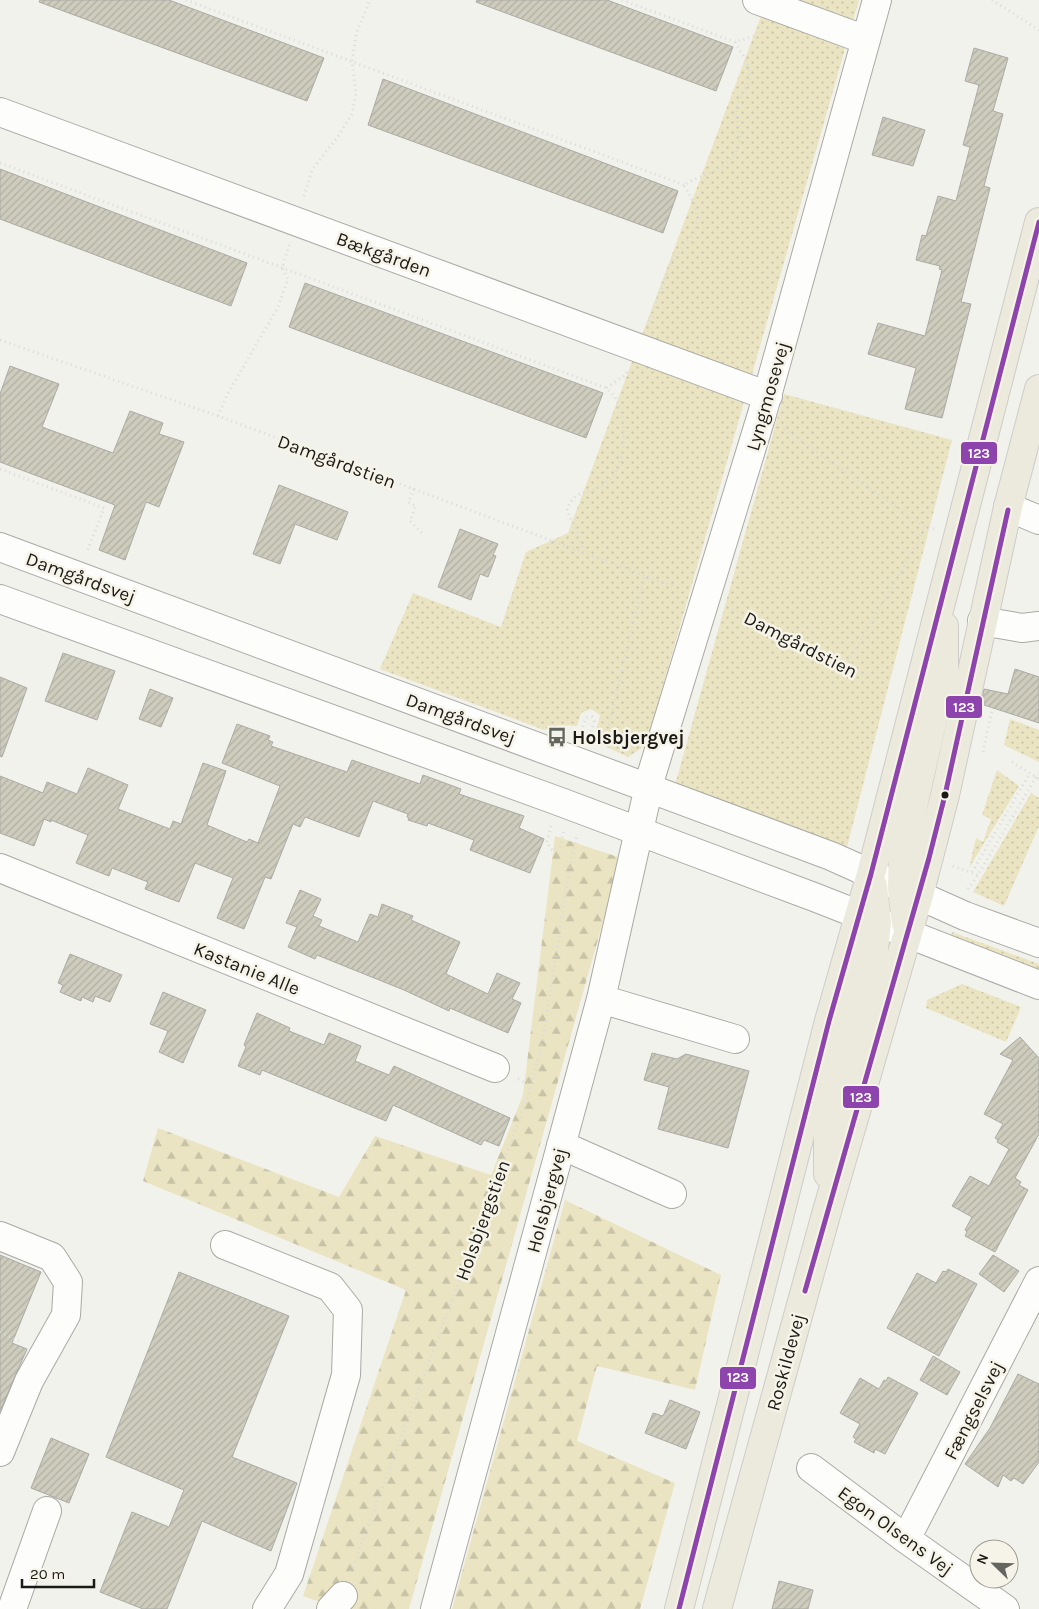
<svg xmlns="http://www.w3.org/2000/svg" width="1039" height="1609" font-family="Karla,sans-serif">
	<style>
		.green { fill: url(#green-dots) }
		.forest { fill: url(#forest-firs) }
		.building { fill: url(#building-hatch); stroke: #abaaa6 }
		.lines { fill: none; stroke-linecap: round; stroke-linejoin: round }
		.minor-casing { stroke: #aaa9a5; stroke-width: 30 }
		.major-casing { stroke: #cdccc9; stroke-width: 30 }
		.path { stroke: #dadad8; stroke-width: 3; stroke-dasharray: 1 4; stroke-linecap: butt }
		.minor { stroke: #fdfdfc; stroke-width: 28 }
		.major { stroke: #eceadd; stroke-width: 28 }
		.bus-1-casing { stroke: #f6f4e8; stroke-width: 9 }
		.bus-1 { stroke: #8e44ad; stroke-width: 5 }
		.bus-dot { fill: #1b1a16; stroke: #f6f4e8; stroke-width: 2 }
		.labels { text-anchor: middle; stroke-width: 5; stroke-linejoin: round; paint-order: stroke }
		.street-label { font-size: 19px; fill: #1b1a16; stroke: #f6f4e8 }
		.poi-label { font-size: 19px; font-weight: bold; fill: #1b1a16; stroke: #f6f4e8; text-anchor: start }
		.line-badge { stroke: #f6f4e8; stroke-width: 2 }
		.badge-label { font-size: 14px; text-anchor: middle; font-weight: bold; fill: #fff }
	</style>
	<defs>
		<pattern id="green-dots" width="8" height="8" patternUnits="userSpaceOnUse" patternTransform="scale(1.25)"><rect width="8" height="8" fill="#eae4c2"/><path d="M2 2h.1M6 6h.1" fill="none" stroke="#c8c3a6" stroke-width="1.8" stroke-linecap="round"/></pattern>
		<pattern id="forest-firs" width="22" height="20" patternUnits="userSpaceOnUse" patternTransform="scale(1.25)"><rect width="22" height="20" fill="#eae4c2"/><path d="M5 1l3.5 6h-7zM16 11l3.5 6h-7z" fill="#c8c3a6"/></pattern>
		<pattern id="building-hatch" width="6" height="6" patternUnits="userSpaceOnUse" patternTransform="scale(1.25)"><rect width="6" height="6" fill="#ceccbd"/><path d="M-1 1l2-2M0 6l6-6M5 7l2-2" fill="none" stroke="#b0afa2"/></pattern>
	</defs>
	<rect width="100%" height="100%" fill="#f2f2ec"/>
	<!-- green -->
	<path class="green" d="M767,0h92l-213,745 -18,12 -34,-16 6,-26 -9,-6 -10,4 -4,13 -17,-1 -16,5 -164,-61 33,-76 88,34 25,-75 42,-19z
		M784,394l168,46 -105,407 -172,-62z
		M1010,719l29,11v32l-35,-17z
		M997,770l22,16 -50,82 7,-30 7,4 8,-23 -9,-4z
		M1031,793l8,5v28l-35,80 -31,-14z
		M952,932l87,32v11l-90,-34z
		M962,984l59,23 -15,35 -80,-34 1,-8z"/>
	<!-- forest -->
	<path class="forest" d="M555,836l66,22 -212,751h-69l-37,-13 103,-306 -263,-109 15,-53 181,69 36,-61 116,39 32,-80z
		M565,1200l156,75 -26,115 -98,-24 -20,75 98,42 -35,126h-188z"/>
	<!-- building -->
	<path class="building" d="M40,0h129l155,58 -17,43 -268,-99z
		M477,0h130l126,47 -17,44 -240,-89z
		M974,48l34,10 -15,53 10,3 -19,72 6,2 -29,114 10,2 -29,114 -37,-9 11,-41 -48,-14 10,-31 47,13 17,-66 -3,-1 1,-3 -24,-6 6,-25 4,1 12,-40 18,5 14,-54 -7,-2 16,-60 -14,-4z
		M383,79l295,112 -15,42 -295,-108z
		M883,117l42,13 -12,36 -41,-11z
		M0,169l247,94 -16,43 -231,-87z
		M305,283l298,110 -17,45 -297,-111z
		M10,366l49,18 -17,43 71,26 17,-42 33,12 -4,11 25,8 -25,65 -13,-5 -21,58 -26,-10 16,-45 -115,-43v-68z
		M279,485l69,27 -11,28 -42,-16 -15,40 -27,-10z
		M460,529l38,15 -5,11 3,1 -8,21 -8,-3 -9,26 -33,-13z
		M63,653l52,18 -18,49 -52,-19z
		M1015,669l24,8v46l-58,-19 3,-15 24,5z
		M0,677l27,11 -25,69 -2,-1z
		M150,689l23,9 -12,29 -22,-8z
		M237,724l33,12 -2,4 5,2 -2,4 76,26 5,-12 68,24 3,-9 38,14 -2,5 65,22 -5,12 25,11 -14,34 -60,-23 4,-10 -46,-17 -1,3 -19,-6 1,-2 -2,-1 1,-3 -35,-13 -14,36 -54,-20 -5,10 -7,-3 -22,55 -6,-2 -21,52 -27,-11 16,-40 -38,-15 -16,39 -34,-13 3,-7 -36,-14 -3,8 -33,-13 12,-28 -37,-15v2l-7,-3 -10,27 -34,-13v-57l43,17 4,-11 30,12 11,-26 40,17 -10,24 52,20 3,-8 8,3 22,-61 23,8 -19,54 40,17 2,-3 9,4 22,-57 -58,-23z
		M300,890l21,9 -8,17 9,4 -3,6 39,16 12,-28 8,3 4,-13 31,12 -2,4 49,22 -14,32 42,20 9,-21 23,10 -8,16 9,4 -13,30 -58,-25 -1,3 -45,-21 -87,-35 -2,4 -27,-12 9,-20 -11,-4z
		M70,954l52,21 -12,27 -15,-6 -2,6 -11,-5 -1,4 -21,-9 3,-7 -5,-2z
		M163,992l43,18 -23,53 -24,-11 9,-21 -18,-7z
		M257,1013l33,15 -1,3 35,14 5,-12 32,13 -6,15 34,14 5,-9 116,52 -11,28 -15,-6 -3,5 -88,-40 -7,16 -124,-51 -2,5 -22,-9 8,-19 -2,-2z
		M1020,1037l19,21v76l-24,44 6,4 -2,3 9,5 -33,62 -30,-16 2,-4 -2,-2 7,-13 -20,-11 18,-30 19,10 20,-37 -12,-7 1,-2 -3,-2 8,-14 -19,-10 29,-54 -13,-6z
		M652,1053l25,6 9,-5 63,17 -21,77 -70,-19 11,-42 -25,-7z
		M0,1255l41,17 -29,71 15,6 -27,62z
		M993,1255l26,16 -15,21 -25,-18z
		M948,1269l29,15 -38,72 -52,-28 30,-55 19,10 7,-12 3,1z
		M179,1272l110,44 -57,141 65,26 -26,68 -69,-30 -35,88h-24l-43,-17 32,-80 37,15 15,-37 -78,-33z
		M933,1356l27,16 -13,23 -27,-15z
		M1018,1374l21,10v78l-16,22 -9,-6 -3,3 -8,-6 -5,12 -33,-23 25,-36z
		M888,1377l30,16 -33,61 -10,-5 -1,4 -20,-11 2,-3 -3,-2 7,-13 -20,-11 20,-35 19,11 5,-9 2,1z
		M670,1400l30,12 -14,37 -41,-16 8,-20 10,3z
		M51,1438l38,16 -20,49 -38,-15z
		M779,1581l34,9 -5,19h-36z"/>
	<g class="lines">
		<defs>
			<path id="minor" d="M757,0l109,40
				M0,112l768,284
				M1008,507l31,13
				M0,547l831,309 134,60 74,27
				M0,599l558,202 256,96 225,88
				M982,621l40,7 17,-2
				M0,868l495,200
				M601,999l134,40
				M561,1145l111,49
				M0,1236l52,21 16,25 -2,33 -37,66 -29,71
				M225,1245l105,42 18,23 -2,65 -57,199 -22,35
				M811,1468l95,71 99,70
				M906,1539l133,-258
				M12,1609l35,-98
				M331,1609l12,-13
				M435,1609l166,-610 51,-226 110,-359 115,-414"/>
			<path id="major" d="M906,923l-4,-35 1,-38 41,-180v-44
				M828,1174v-42l44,-164 5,-46 -4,-36
				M679,1609l150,-588 42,-147 168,-652
				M717,1609l110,-398 92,-316 26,-100 63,-288 31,-118"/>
		</defs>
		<!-- minor casing -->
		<use href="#minor" class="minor-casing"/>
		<!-- major casing -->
		<use href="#major" class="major-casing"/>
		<!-- path -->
		<path class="path" d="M186,0l498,185
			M622,0l113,42
			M992,0l47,30
			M0,163l606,225
			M304,196l8,-26 27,-35 13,-21 4,-20 -4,-32 4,-28 14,-34
			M647,326l26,-67 21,-26 4,-13 -3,-15 -11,-20c17,-11 52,-17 55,-43 1,-12 -4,-26 -1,-38 1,-7 7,-13 10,-20 6,-16 -6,-29 -13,-42l11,-3 10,-4 3,-8
			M0,340l218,76 455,170
			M218,416l9,-21 51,-88 10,-28 -6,-11 7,-23
			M784,429l141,98 9,2
			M0,469l104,39 -17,44
			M414,489l-6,13 8,4 -6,15 12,12
			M583,552l-5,-19 -11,-22c7,-24 22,-15 39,-28 22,-17 22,-64 8,-87 -2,-3 -6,-5 -8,-8l18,-12 4,-6
			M732,609l47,21 91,49
			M846,666l52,-89 27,-50
			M579,736l7,-18 2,-1h4l2,4 -4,17
			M604,744l41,-169
			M983,752l9,-42
			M1012,762l27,17
			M551,826l-4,16 4,7 5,2 4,-5 4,-16
			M953,866l25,9
			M972,872l58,-99
			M968,889l10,-14 58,-98
			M518,1079l12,6
			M0,1332l22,10
			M351,1572l176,-473 16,-59 26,-170 8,-35"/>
		<!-- minor -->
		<use href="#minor" class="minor"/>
		<!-- major -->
		<use href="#major" class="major"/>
		<defs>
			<path id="bus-1" d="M805,1291l124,-433 16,-63 63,-285
				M679,1609l150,-588 42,-147 168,-652"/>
		</defs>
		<!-- bus-1 casing -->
		<use href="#bus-1" class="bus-1-casing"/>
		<!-- bus-1 -->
		<use href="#bus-1" class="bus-1"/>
	</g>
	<!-- icons -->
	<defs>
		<symbol id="bus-bare" viewBox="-9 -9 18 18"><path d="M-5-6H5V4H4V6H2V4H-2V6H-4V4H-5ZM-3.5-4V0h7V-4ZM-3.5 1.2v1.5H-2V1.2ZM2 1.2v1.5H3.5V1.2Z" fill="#666661" stroke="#f6f4e8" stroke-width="2.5" paint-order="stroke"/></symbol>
	</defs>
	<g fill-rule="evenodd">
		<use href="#bus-bare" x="543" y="723" width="28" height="28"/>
	</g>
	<!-- markers -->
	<circle class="bus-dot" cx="945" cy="795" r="4.5"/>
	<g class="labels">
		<!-- street labels -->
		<g class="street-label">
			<text transform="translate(384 254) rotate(20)" y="7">Bækgården</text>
			<text transform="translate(767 396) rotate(-74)" y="7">Lyngmosevej</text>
			<text transform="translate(337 461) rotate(20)" y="7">Damgårdstien</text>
			<text transform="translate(81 577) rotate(20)" y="7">Damgårdsvej</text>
			<text transform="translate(801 644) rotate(27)" y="7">Damgårdstien</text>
			<text transform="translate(461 718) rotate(20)" y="7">Damgårdsvej</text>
			<text transform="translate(247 968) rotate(22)" y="7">Kastanie Alle</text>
			<text transform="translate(546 1200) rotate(-75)" y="7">Holsbjergvej</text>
			<text transform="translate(482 1220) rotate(-70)" y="7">Holsbjergstien</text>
			<text transform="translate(785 1362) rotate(-75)" y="7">Roskildevej</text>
			<text transform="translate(973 1410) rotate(-63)" y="7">Fængselsvej</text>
			<text transform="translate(896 1530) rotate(36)" y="7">Egon Olsens Vej</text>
		</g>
		<!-- poi labels -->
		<g class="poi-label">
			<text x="572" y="744">Holsbjergvej</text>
		</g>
	</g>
	<g class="line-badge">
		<rect x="960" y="441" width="38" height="24" rx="5" fill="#8e44ad"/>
		<rect x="945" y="695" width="38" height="24" rx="5" fill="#8e44ad"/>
		<rect x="842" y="1085" width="38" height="24" rx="5" fill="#8e44ad"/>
		<rect x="719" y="1366" width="38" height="24" rx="5" fill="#8e44ad"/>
	</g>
	<g class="badge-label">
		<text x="979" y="458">123</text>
		<text x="964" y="712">123</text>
		<text x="861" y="1102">123</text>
		<text x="738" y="1382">123</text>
	</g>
	<!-- north arrow -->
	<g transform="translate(994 1564) rotate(293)"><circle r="24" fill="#f6f4e8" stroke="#9e9d94"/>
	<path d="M0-4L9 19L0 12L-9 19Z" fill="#666661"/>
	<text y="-8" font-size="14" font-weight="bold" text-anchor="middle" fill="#1b1a16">N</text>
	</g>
	<!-- scale -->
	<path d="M22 1579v8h72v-8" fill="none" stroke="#1b1a16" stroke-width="2.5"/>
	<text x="30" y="1579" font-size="15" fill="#1b1a16" stroke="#f6f4e8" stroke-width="4" paint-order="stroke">20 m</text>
</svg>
